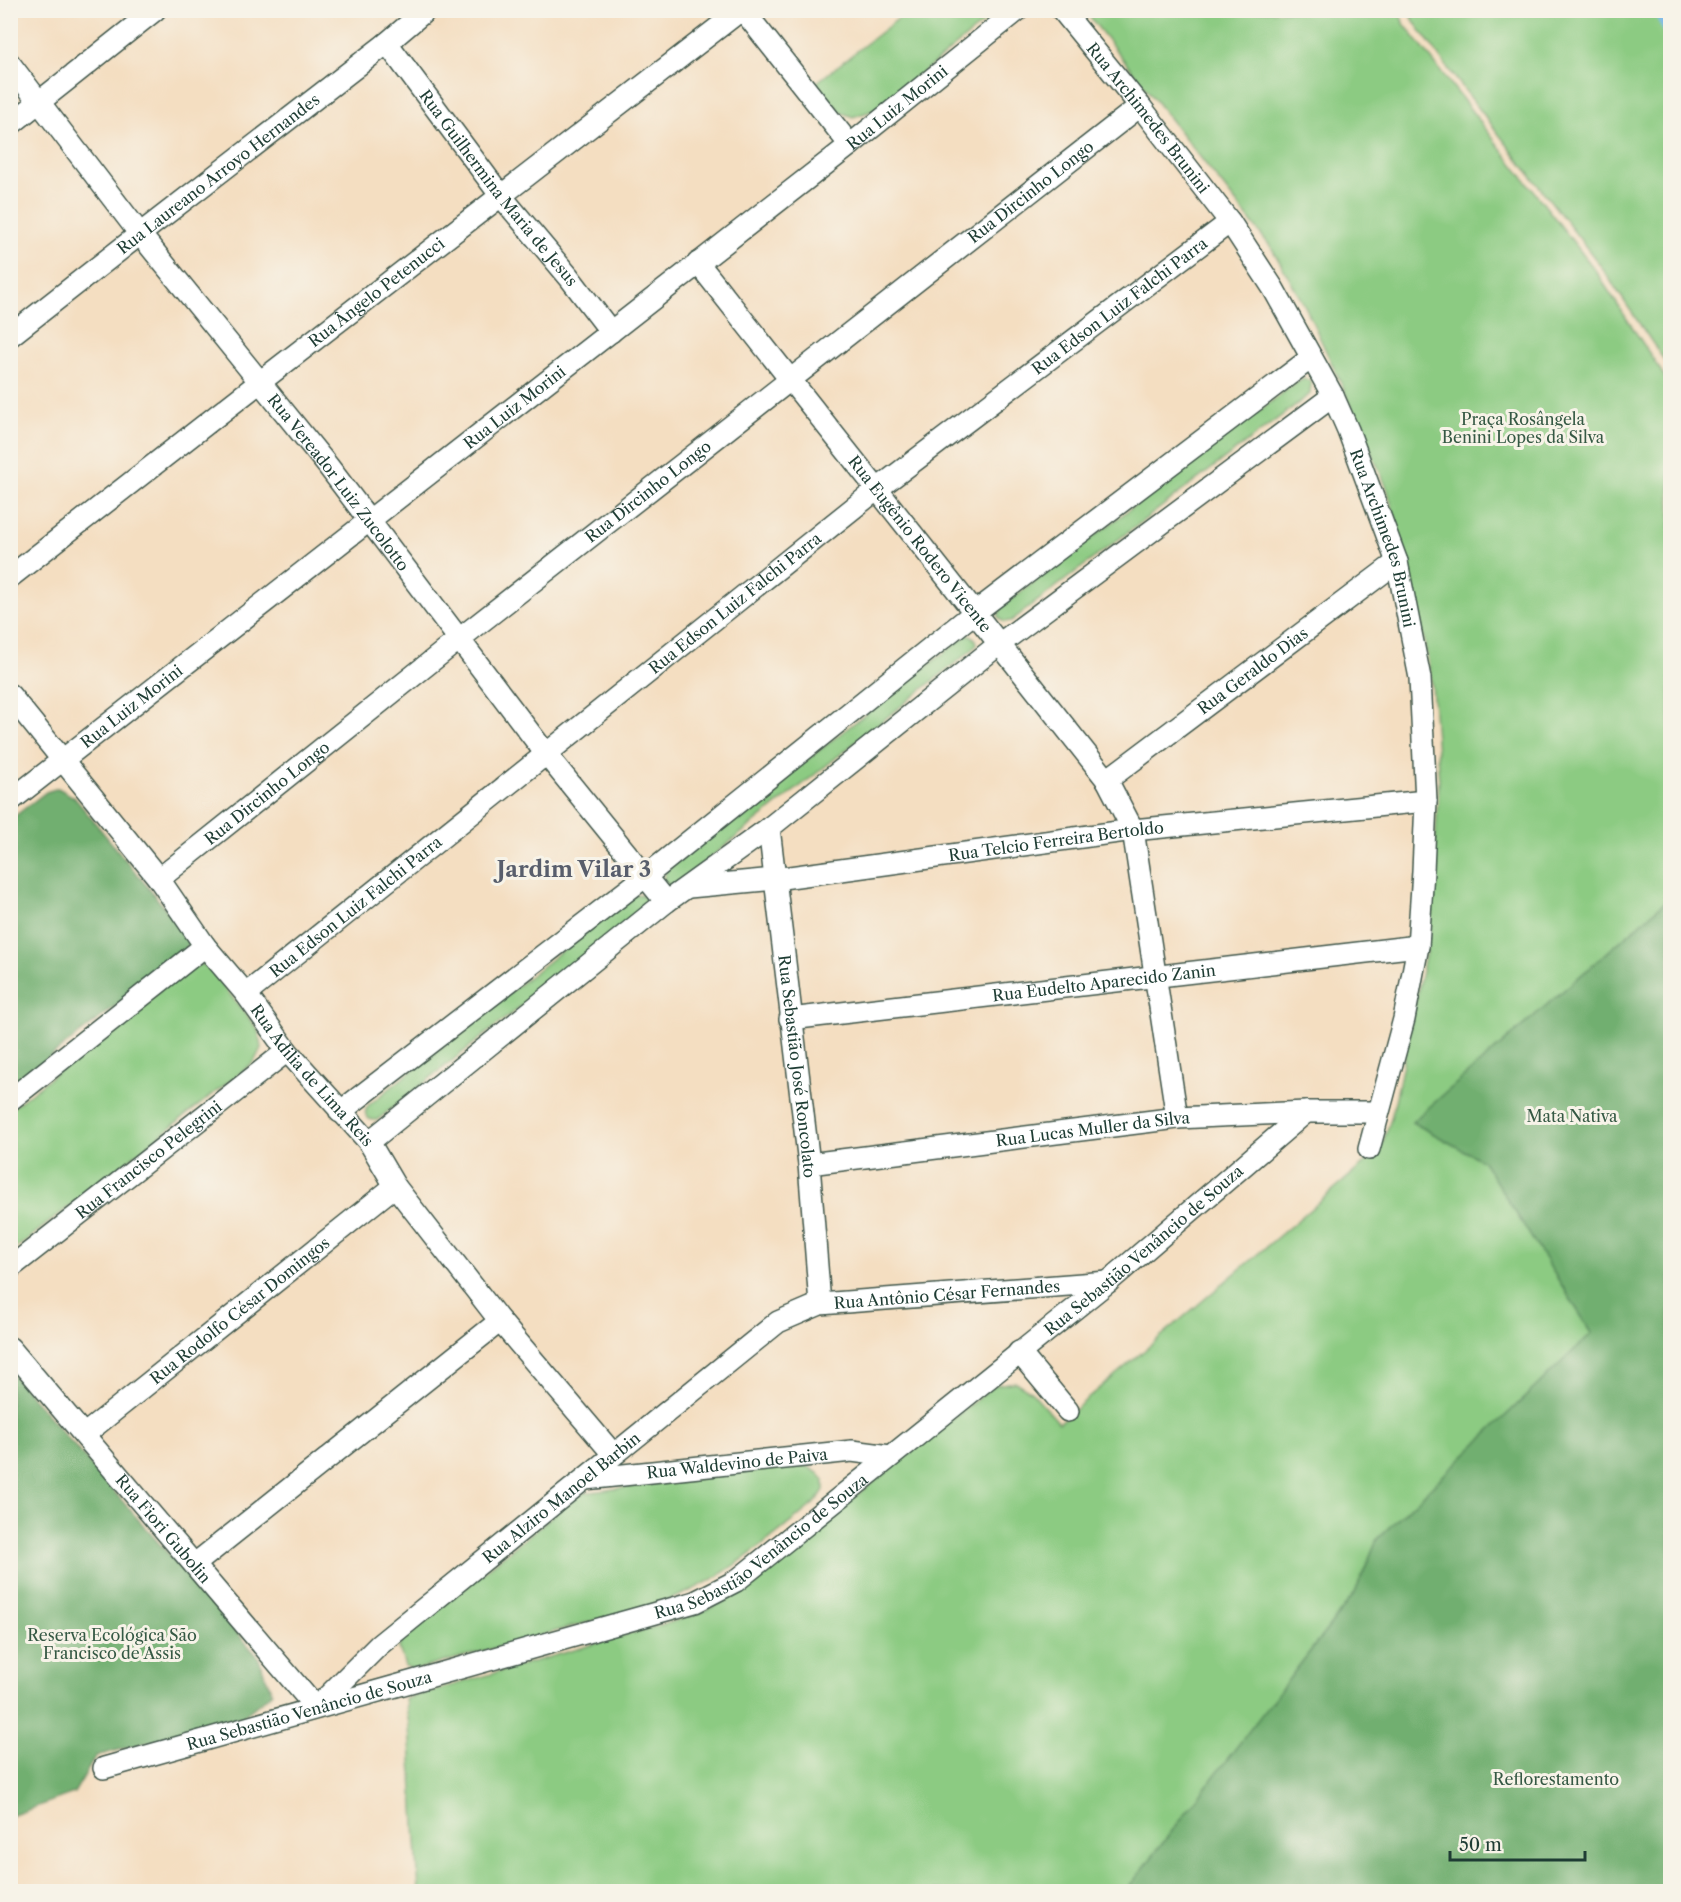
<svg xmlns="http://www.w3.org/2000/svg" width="1681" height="1902" font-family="'Libre Caslon Text',serif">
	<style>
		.green { fill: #8ccb82; stroke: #56845b; stroke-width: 1.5 }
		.forest { fill: #71af70; stroke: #487652; stroke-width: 1.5 }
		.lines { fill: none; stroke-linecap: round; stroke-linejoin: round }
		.stream { stroke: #7bb8ee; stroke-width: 5 }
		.minor-casing { stroke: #3f5549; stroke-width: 24 }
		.minor { stroke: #fff; stroke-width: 21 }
		.labels { text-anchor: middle; stroke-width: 6; stroke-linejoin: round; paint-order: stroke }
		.street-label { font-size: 16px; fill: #1f3d34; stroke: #f7f3e8 }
		.park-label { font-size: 16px; fill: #355944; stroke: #f7f3e8 }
		.district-label { font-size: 22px; font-weight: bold; fill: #585e6c; stroke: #f7f3e8 }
	</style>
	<rect width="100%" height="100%" fill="#f7f3e8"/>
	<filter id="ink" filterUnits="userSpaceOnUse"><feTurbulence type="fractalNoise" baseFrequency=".0167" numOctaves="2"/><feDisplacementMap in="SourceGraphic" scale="12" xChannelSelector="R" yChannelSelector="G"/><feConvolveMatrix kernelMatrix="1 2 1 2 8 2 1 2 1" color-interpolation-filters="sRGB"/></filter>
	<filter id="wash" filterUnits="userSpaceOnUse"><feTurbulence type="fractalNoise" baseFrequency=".008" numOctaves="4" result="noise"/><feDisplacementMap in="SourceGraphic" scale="24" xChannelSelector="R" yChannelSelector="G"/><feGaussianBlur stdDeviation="1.35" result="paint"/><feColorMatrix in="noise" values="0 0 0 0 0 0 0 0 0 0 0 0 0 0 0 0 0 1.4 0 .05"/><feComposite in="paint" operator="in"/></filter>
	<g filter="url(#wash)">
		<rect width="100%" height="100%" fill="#f4dec1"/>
		<!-- green -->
		<path class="green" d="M908,11h90l-120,98 -25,8 -13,-5 -24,-29z
			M1085,11h313l7,14 190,245 75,115v513l-258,224 71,39 109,172 -215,206 -22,54 -229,298h-707l-10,-166 -4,-26 290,-84 28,-13 21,-16 251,-201 20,-3 17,10 27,31 321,-273 11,-31 8,-36 31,-151 9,-150 -7,-98 -13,-72 -14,-58 -18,-66 -42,-96 -39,-84 -35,-61z
			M1409,11h261v358l-70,-104 -150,-194 -35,-48z
			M1304,379l5,1 2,4 -1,10 -299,227 -7,1 -6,-5 3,-10 296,-225z
			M967,635h4l5,5 1,4 -4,5 -296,235 -9,1 -4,-4v-5l3,-7z
			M640,894l7,5 -2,7 -6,7 -262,207c-11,1 -15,-7 -8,-15l260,-208z
			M203,964l8,6 47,60 3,18 -7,14 -243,190v-143l177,-142z
			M787,1466h20l11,7 6,7v10l-8,12c-46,37 -90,76 -147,98l-254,70 -10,-4 -6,-18 5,-11 162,-132 18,-12z"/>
		<!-- forest -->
		<path class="forest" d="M58,788l16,9 108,132 7,15 -9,12 -169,131v-268l35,-27z
			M1670,898v993h-544l229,-298 22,-54 215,-206 -109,-172 -71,-39z
			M10,1372l248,285 14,36 -31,25 -145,38 -22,37 -63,23z"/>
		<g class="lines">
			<!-- stream -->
			<path class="stream" d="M1655,10l15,30"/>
		</g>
	</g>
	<g filter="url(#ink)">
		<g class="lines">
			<defs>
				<g id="minor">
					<path d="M743,10l107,135"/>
					<path id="s1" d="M1062,10l78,96 90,116 43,66 60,108 15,34 49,132 23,116 6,123 -3,70 -5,75 -14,73 -35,130"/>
					<path id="s2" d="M387,43l114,153 68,81 42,55"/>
					<path id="s3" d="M10,64l130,170 188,232 218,288 120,148"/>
					<path d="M10,125l145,-115"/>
					<path id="s4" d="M698,263l409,517 26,50 44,288"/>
					<path id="s5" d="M10,336l130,-102 247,-191 39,-33"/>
					<path id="s6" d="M10,577l250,-195 481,-372"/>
					<path id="s7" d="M10,695l149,184 46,67 41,48 41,57 82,91 26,44 105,135 113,133"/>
					<path id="s8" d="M1107,780l290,-218"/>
					<path id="s9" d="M10,801l840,-656 168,-135"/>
					<path id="s10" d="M769,828l40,336 11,140"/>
					<path id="s11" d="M159,879l299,-239 682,-534"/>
					<path id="s12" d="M689,887l86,-8 358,-49 293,-29"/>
					<path id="s13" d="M246,994l630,-504 354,-268"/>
					<path id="s14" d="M790,1019l628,-73"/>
					<path d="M10,1100l195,-154"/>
					<path d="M340,1112l306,-236 328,-263 337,-255"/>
					<path d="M369,1142l297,-240 103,-74 229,-183 335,-249"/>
					<path id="s15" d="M809,1164l368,-46 129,-6h72"/>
					<path id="s16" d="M10,1268l277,-217"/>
					<path id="s17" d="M10,1348l306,360"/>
					<path d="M1019,1352l49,59"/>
					<path id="s18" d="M85,1434l310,-248"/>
					<path id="s19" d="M585,1479l267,-28 38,5"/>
					<path d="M195,1564l305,-243"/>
					<path id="s20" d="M317,1707l62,-62 399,-323 42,-18 288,-22"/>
					<path id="s21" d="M104,1768l591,-166 41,-21 372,-299 198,-170"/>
				</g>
			</defs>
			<!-- minor casing -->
			<use href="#minor" class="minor-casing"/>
			<!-- minor -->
			<use href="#minor" class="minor"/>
		</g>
	</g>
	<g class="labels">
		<!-- street labels -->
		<g class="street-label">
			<text dy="6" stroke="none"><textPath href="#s9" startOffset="1126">Rua Luiz Morini</textPath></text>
			<text dy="6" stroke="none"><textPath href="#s1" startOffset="138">Rua Archimedes Brunini</textPath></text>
			<text dy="6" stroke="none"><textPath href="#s5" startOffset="264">Rua Laureano Arroyo Hernandes</textPath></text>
			<text dy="6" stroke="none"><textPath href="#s2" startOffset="183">Rua Guilhermina Maria de Jesus</textPath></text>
			<text dy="6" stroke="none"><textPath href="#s11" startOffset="1110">Rua Dircinho Longo</textPath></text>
			<text dy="6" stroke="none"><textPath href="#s6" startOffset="464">Rua Ângelo Petenucci</textPath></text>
			<text dy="6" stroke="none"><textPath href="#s13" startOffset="1112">Rua Edson Luiz Falchi Parra</textPath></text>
			<text dy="6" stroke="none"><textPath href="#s9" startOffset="640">Rua Luiz Morini</textPath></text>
			<text dy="6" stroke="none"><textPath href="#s3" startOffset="532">Rua Vereador Luiz Zucolotto</textPath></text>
			<text dy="6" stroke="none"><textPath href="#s11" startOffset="624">Rua Dircinho Longo</textPath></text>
			<text dy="6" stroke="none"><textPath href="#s1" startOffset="624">Rua Archimedes Brunini</textPath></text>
			<text dy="6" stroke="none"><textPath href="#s4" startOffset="358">Rua Eugênio Rodero Vicente</textPath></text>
			<text dy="6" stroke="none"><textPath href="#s13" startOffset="626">Rua Edson Luiz Falchi Parra</textPath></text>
			<text dy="6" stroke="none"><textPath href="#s8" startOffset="182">Rua Geraldo Dias</textPath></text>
			<text dy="6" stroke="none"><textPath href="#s9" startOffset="154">Rua Luiz Morini</textPath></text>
			<text dy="6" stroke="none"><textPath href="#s11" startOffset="138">Rua Dircinho Longo</textPath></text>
			<text dy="6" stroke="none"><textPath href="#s12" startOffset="370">Rua Telcio Ferreira Bertoldo</textPath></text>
			<text dy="6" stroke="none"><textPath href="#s13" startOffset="140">Rua Edson Luiz Falchi Parra</textPath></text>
			<text dy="6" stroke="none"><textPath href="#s14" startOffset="316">Rua Eudelto Aparecido Zanin</textPath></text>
			<text dy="6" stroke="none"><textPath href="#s10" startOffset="240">Rua Sebastião José Roncolato</textPath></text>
			<text dy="6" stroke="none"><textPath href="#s7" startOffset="486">Rua Adilia de Lima Reis</textPath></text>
			<text dy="6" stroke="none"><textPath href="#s15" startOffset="286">Rua Lucas Muller da Silva</textPath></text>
			<text dy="6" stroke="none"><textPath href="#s16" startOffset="176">Rua Francisco Pelegrini</textPath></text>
			<text dy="6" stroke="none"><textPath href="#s21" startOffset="1185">Rua Sebastião Venâncio de Souza</textPath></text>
			<text dy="6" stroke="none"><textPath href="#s20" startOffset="774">Rua Antônio César Fernandes</textPath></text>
			<text dy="6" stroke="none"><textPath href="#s18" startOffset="198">Rua Rodolfo César Domingos</textPath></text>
			<text dy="6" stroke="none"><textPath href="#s19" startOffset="153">Rua Waldevino de Paiva</textPath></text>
			<text dy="6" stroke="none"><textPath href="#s20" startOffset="322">Rua Alziro Manoel Barbin</textPath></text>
			<text dy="6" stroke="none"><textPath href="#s17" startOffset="237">Rua Fiori Gubolin</textPath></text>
			<text dy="6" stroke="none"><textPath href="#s21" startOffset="699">Rua Sebastião Venâncio de Souza</textPath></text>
			<text dy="6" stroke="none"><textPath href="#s21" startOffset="213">Rua Sebastião Venâncio de Souza</textPath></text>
		</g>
		<!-- park labels -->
		<g class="park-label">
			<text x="1523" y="425">Praça Rosângela<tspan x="1523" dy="18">Benini Lopes da Silva</tspan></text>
			<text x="1572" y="1122">Mata Nativa</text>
			<text x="112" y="1641">Reserva Ecológica São<tspan x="112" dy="18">Francisco de Assis</tspan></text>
			<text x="1556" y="1785">Reflorestamento</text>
		</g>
		<!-- district labels -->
		<g class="district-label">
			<text x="574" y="877">Jardim Vilar 3</text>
		</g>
	</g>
	<!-- margin -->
	<rect width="1681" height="1902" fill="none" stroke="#f7f3e8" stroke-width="36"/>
	<!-- scale -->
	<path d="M1450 1851v9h135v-9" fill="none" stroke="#1f3d34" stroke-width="3"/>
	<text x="1459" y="1851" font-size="18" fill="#1f3d34" stroke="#f7f3e8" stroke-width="4.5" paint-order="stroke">50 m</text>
</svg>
